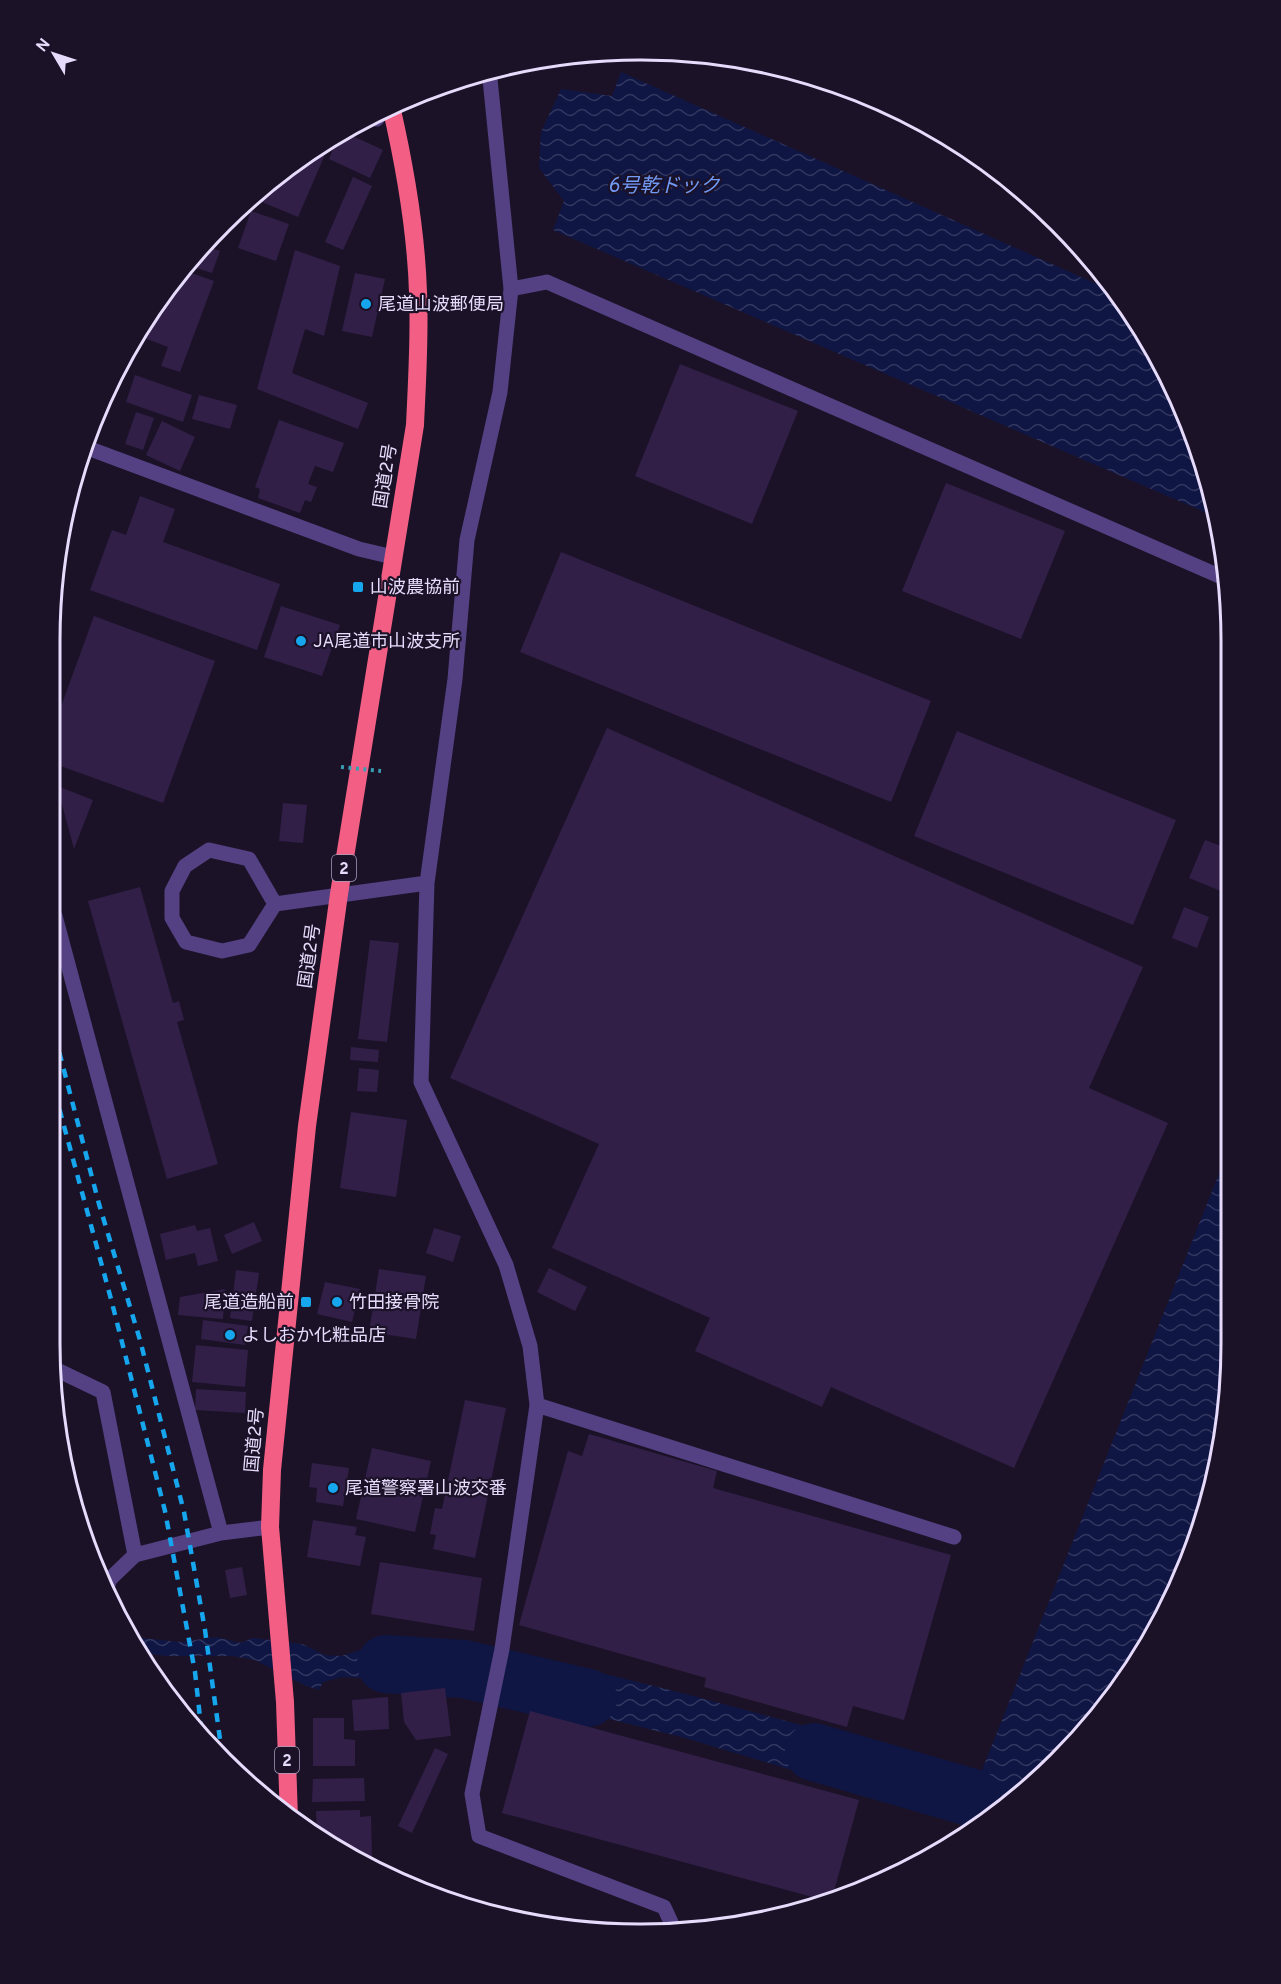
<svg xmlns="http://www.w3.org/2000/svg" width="1281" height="1984" font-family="Overpass,'Noto Sans JP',sans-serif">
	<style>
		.water { fill: url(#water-waves) }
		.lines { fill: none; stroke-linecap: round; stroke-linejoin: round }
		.river { stroke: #0f1644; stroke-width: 58 }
		.building { fill: #311f47 }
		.minor { stroke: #534183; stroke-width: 15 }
		.highway { stroke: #f35f84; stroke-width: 18 }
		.rail { stroke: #16a6ee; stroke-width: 4.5; stroke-dasharray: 9 8; stroke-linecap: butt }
		.path-bridge { stroke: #399db2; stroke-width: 4; stroke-dasharray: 3 4.5; stroke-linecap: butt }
		.poi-dot { fill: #16a6ee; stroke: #1b1228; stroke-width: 2 }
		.labels { text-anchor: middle; stroke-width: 4.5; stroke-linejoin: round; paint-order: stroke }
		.shield { fill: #1b1228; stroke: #aa9fbc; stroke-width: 1.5 }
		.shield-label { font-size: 16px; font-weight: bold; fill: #e7dbfc }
		.poi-label { font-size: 18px; fill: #e7dbfc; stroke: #1b1228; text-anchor: start }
		.street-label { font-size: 18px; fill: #e7dbfc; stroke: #1b1228 }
		.water-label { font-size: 20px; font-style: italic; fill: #7199f5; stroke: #1b1228 }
		.rim { fill: none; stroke: #e7dbfc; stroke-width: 3 }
	</style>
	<defs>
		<pattern id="water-waves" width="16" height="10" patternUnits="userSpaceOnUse" patternTransform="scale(1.5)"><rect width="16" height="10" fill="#0f1644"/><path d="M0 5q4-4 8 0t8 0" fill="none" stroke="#323760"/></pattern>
	</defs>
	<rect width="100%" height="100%" fill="#1b1228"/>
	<!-- water -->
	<path class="water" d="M621,72l496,221 54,86 40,109 5,29 -663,-287 11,-29 -25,-33 2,-36 20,-43 51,7z
		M1228,1151l-2,269 -40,150 -54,102 -47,61 -116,102 -16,8z
		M132,1637l48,5 37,-5 23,6 13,-5 49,6 23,11 16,1 29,-9 38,-2 63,5 -7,34 -121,-7 -20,5 -4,8 -13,-4 -51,-26 -23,-4h-65l-27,-3z
		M516,1652l170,42 212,57 -13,47 -200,-60 -176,-44z"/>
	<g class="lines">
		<!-- river -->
		<path class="river" d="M386,1664l78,5 124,29
			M814,1752l159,46"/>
	</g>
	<!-- building -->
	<path class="building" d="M344,132l39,18 -13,28 -41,-19 10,-24z
		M328,142l2,1 -32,74 -41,-17 4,-10 19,-18z
		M353,177l19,9 -29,64 -18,-8z
		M251,211l38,13 -13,37 -38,-13z
		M202,245l18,6 -8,22 -25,-8z
		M295,250l45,16 -16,70 -19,-7 -13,44 76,30 -10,26 -101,-40z
		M183,270l31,11 -34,91 -19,-6 7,-19 -29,-11z
		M355,273l30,6 -13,58 -30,-6z
		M680,364l118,47 -46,113 -117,-48z
		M135,375l57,20 -9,27 -57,-20z
		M108,386l3,1 -18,47 -3,-1z
		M199,395l38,10 -7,24 -38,-10z
		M136,412l18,6 -11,32 -18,-6z
		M279,420l65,23 -11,29 -18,-6 -7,18 9,3 -6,15 -6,-2 -5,13 -42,-15 2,-9 -5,-2z
		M162,421l33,16 -15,34 -34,-16z
		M946,483l119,48 -44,108 -119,-48z
		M140,496l35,13 -12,33 117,42 -23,66 -167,-60 22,-60 14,5z
		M561,552l370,149 -40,101 -371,-150z
		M281,606l59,19 -18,51 -58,-19z
		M94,616l121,45 -52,142 -108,-39v-41z
		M607,728l536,239 -54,121 79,35 -154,345 -183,-81 -9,20 -127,-56 15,-33 -158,-70 47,-104 -149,-66z
		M957,731l219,89 -43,105 -219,-89z
		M57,786l36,14 -19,49z
		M283,803l24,2 -4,38 -24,-2z
		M1205,840l24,9 -1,45 -39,-16z
		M140,887l33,116 6,-2 5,19 -7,2 41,142 -51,15 -79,-278z
		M1184,907l25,10 -12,31 -25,-10z
		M370,940l29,3 -12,99 -29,-3z
		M351,1047l28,3 -1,12 -28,-2z
		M359,1068l20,2 -2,22 -20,-1z
		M351,1112l56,8 -11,77 -56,-9z
		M254,1222l8,19 -30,13 -8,-19z
		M195,1225l2,6 13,-3 8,33 -20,5 -3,-13 -29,7 -6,-26z
		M434,1228l27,8 -8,26 -27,-9z
		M549,1268l38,19 -12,24 -38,-19z
		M379,1269l47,7 -10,63 -47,-7z
		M236,1270l23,3 -7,48 -22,-3z
		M325,1282l35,7 -8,33 -35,-8z
		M225,1289l-2,30 -45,-4 2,-18z
		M203,1320l45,6 -3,19 -44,-6z
		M196,1345l52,5 -3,37 -53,-5z
		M196,1389l50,3 -1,21 -50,-3z
		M465,1400l41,8 -31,150 -42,-9 3,-14 -6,-1 5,-26 7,1z
		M589,1434l128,37 -4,17 238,67 -47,165 -51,-14 -6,21 -143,-40 2,-9 -187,-53 49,-174 14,5z
		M372,1448l59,13 -16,71 -59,-13z
		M312,1463l37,5 -6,38 -27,-4 1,-14 -8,-1z
		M313,1520l44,7 -2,8 11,2 -6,29 -53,-9z
		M380,1562l102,16 -8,53 -103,-17z
		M242,1567l5,28 -17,3 -5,-28z
		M445,1688l6,48 -35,4 -12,-18 -3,-29z
		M388,1697l1,32 -35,2 -2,-31z
		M530,1711l329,89 -28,102 -329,-89z
		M313,1718h31v21l11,1v26h-42z
		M435,1748l13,6 -36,79 -14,-7z
		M364,1778l1,23 -53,1 1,-23z
		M360,1810v7l11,-1 1,42h-20l-35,-21 -1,-26z"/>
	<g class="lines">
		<!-- minor -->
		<path class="minor" d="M370,116l7,3 4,-9
			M511,289l36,-7 679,297
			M85,447l274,102 34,8
			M427,883l-6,199 85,183 24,81 7,59 -35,244 -30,145 7,42 185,71 11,24
			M275,904l-26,-45 -40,-9 -24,16 -13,25v27l14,24 36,9 27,-6 26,-41 152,-21 28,-204 12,-139 33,-148 11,-103 -22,-220
			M55,916l166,617
			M55,1369l48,23 32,163
			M537,1405l417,132
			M107,1587l3,-8 25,-24 86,-22 49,-6"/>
		<!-- highway -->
		<path class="highway" d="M289,1818l-4,-116 -15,-175 2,-57 35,-344 32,-232 76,-469c2,-45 5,-89 3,-133 -2,-63 -13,-125 -27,-186"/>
		<!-- rail -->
		<path class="rail" d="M55,1036l44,168 41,136 44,172 21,118 18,131
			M55,1093l56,206 54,212 30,161 7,64"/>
		<!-- path-bridge -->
		<path class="path-bridge" d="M341,767l40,4"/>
	</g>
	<!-- markers -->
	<g class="poi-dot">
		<circle cx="366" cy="304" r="6"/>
		<rect x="352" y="581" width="12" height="12" rx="3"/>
		<circle cx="301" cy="641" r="6"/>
		<rect x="300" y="1296" width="12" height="12" rx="3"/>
		<circle cx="337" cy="1302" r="6"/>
		<circle cx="230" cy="1335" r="6"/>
		<circle cx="333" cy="1488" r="6"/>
	</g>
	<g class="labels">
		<!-- shield labels -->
		<g class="shield">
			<rect x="332" y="855" width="24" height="26" rx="4.5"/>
			<rect x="275" y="1747" width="24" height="26" rx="4.5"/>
		</g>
		<g class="shield-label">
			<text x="344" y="874">2</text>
			<text x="287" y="1766">2</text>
		</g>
		<!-- poi labels -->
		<g class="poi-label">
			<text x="378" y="310">尾道山波郵便局</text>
			<text x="370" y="593">山波農協前</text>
			<text x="313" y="647">JA尾道市山波支所</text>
			<text x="294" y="1308" text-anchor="end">尾道造船前</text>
			<text x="349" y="1308">竹田接骨院</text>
			<text x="242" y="1341">よしおか化粧品店</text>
			<text x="345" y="1494">尾道警察署山波交番</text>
		</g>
		<!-- street labels -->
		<g class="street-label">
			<text transform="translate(385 476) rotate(-81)" y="6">国道2号</text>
			<text transform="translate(309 956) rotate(-82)" y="6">国道2号</text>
			<text transform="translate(254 1440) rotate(-85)" y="6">国道2号</text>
		</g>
		<!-- water labels -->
		<g class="water-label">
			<text x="664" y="192">6号乾ドック</text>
		</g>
	</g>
	<!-- crop -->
	<path d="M0 0H1281V1984H0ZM640 60H641A580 580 0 0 1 1221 640V1344A580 580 0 0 1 641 1924H640A580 580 0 0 1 60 1344V640A580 580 0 0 1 640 60Z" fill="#1b1228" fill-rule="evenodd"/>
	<path class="rim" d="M640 60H641A580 580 0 0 1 1221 640V1344A580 580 0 0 1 641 1924H640A580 580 0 0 1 60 1344V640A580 580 0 0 1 640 60Z"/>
	<!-- north arrow -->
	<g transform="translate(54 54) rotate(309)" stroke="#1b1228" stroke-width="4.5" paint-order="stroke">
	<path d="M0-4.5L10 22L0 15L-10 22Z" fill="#e7dbfc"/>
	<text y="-9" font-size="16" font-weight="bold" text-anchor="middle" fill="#e7dbfc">N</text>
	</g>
</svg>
